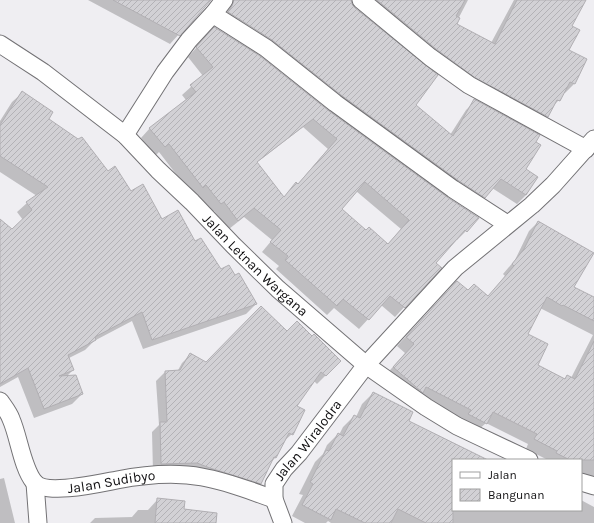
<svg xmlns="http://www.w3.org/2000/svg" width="594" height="523" font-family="Karla,sans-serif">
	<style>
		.shadow { fill: #0003; fill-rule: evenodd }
		.building { fill: url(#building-hatch); stroke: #b1afb3; fill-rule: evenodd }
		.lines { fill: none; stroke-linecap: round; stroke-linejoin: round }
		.minor-casing { stroke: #737275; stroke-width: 19 }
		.minor { stroke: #fff; stroke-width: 17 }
		.labels { text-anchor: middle; stroke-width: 3.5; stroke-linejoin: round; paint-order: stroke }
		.street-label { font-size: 14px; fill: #0f0e10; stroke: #fff }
	</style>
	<defs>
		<pattern id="building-hatch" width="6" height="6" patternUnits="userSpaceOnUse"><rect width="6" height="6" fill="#d2d1d5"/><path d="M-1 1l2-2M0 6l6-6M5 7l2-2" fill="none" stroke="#b3b2b6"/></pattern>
	</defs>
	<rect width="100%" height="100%" fill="#efeef2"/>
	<!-- shadow -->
	<path class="shadow" d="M88,0h122l-40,44z
		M219,0h131l1,3 64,102 35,30 16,-25 9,-9 60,41 -11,27 13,8 -11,18 -9,9 -25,-16 -17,18 -256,-185z
		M356,0h112l-13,25 36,18 23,-43h71l-14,27 -3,24 18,9 -12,24 -9,9 -2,-1 -4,8 -8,8 -4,8 -9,9z
		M205,38l123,74 138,119 -9,9 -2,-1 -20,24 5,5 -45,49 -14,-12 -22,24 -25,-21 -7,7 -51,-46 3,-3 -17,-14 10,-12 -28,-23 -15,12 -15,-18 -3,2 -14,-19 -4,2 -34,-44 -4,4 -14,-18 9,-10 36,-28 -4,-5 21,-19 -15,-19zM303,127l25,22 -31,36 -1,-1 -13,14 -27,-35zM356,191l45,38 -13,15 -22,-13 -26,-22z
		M22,93l25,26 84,73 30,29 34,22 25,28 36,33 -10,10 -103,35 -11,-28 -38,20 -9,9 -16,8 4,12 -6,6 15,18 -10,10 -38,14 -16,-41 -18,10v-167l13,10 10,-10 -6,-8 10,-9 10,-7 -37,-24v-51l12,-19z
		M538,222l34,65 22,11v186l-13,-7v-17h-33l-22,-11 2,-5 -42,-21 -10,9 -92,-55 21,-24 -8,-7 51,-55h20l20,6 17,-21 -2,-2 12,-14 14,-29zM540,308l53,27 -22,43 -4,-2 -3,3 -27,-13 -10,-32z
		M287,332l53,29 -23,23 -3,-3 -19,26 -3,27 -9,8 -7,15 -6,6 -10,20 -8,9 -99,-20 -1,-40 7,-7 -3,-44 9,-9h12l5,-9 9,-9 15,9z
		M373,393l34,28 68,39h-22v50h128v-10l13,7v16h-263l-3,-2 -2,2h-21l-13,-7 11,-21 -4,-1 16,-32 8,-8 4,-9 11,-11 1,1 4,-8 11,-11 2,1 6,-13z
		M4,478l11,45h-15v-44z
		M158,499l25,10 34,5 -1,9h-126l5,-5 37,-1 6,-7h10z"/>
	<!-- building -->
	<path class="building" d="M113,0h98l-31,36z
		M234,0h117l1,4 3,4 83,67 -22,30 37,31 21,-37 66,36 -4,7 5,3 -15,24 12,8 -12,18 -25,-16 -16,19 -26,-17 -118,-86 -69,-55 -44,-28 4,-6z
		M377,0h88l-9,16 4,2 -3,6 38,20 22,-44h69l-14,26 8,4 -11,20 18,9 -12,25 -5,-2 -10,19 -3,-1 -9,17 -74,-40 -38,-28z
		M214,27l46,29 69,55 118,86 32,21 -12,14 -2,-2 -29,33 6,5 -37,40 -15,-12 -21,24 -26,-21 -6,7 -52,-46 3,-4 -18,-14 11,-12 -27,-22 -16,13 -14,-19 -3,2 -15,-19 -3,3 -34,-44 -4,3 -16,-19 47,-36 -6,-7 23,-18 -17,-20zM313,119l24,20 -39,45 -2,-2 -12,15 -27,-35zM365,182l44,38 -21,24 -19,-17 -3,3 -24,-21z
		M22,91l31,21 -4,7 29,20 4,-2 26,34 7,-5 16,25 12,-7 19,35 16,-9 17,31 6,-3 20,31 8,-4 6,10 4,-2 18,31 -105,36 -10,-28 -47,25 1,3 -28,15 6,15 -15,6 17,-1 7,19 -39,15 -16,-41 -28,16v-165l12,10 20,-19 -6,-8 22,-15 -48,-31v-31z
		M538,221l56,32 -20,34 20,10v24l-31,-16 -1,1 -15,-9 -19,37 20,10 -10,21 27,14 2,-4 8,4 19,-38v119h-24l-14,-7 1,-2 -23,-12 3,-5 -44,-22 -6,12 -19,-10 3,-4 -45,-23 -3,6 -30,-26 21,-23 -8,-7 51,-56 11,9 6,-6 14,12 26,-30 -2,-2 12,-15z
		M261,306l26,25 10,-10 15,15 2,-2 27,27 -15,15 -5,-4 -24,34 8,4 -12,25 -4,-2 -13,25 -2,-1 -13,27 -51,-16 -13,-5 -36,1 -1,-42h7l-2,-51 15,-1 10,-17 16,9z
		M373,392l40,20 -4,9 79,39h-35v63h-27l-28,-14 -7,14h-26l-29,-14 -5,11 -29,-15 11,-21 -3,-2 16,-32 3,1 9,-18 5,3 11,-21 6,3z
		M157,498l28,3 -1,8 33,4 -1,10h-61z"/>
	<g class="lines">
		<defs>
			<g id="minor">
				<path d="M224,0l-10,13v2l52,33 69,55 118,86 54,35"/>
				<path d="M361,0l69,57 39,28 117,64"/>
				<path id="s1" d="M0,44l43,28 82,63 33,35 34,32 41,43 45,44 88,76 60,42 31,19 72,34"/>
				<path d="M125,135l40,-63 24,-32 24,-26"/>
				<path id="s2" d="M0,401c4,6 9,12 11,18 8,18 11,48 23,63 11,14 67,1 83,-2 26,-5 58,-8 85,-3 24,4 49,14 72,22"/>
				<path d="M581,482l13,4"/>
				<path d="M35,483l3,40"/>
				<path id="s3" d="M283,523l-9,-24v-15l10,-15 15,-16 67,-88 89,-97 77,-63 21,-20 41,-46"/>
			</g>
		</defs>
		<!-- minor casing -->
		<use href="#minor" class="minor-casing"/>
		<!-- minor -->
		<use href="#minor" class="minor"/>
	</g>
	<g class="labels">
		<!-- street labels -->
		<g class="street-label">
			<text dy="5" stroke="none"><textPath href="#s1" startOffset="339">Jalan Letnan Wargana</textPath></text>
			<text dy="5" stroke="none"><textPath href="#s3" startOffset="96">Jalan Wiralodra</textPath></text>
			<text dy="5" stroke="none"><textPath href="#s2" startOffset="168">Jalan Sudibyo</textPath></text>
		</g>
	</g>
	<!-- legend -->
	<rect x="452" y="459" width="130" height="52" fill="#ffffff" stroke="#9f9f9f"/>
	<rect x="460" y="472" width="20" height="6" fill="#ffffff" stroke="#9f9f9f"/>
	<text x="488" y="479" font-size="12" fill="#0f0e10">Jalan</text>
	<rect x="460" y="489" width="20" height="12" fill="url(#building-hatch)" stroke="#9f9f9f"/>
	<text x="488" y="499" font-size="12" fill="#0f0e10">Bangunan</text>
</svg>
